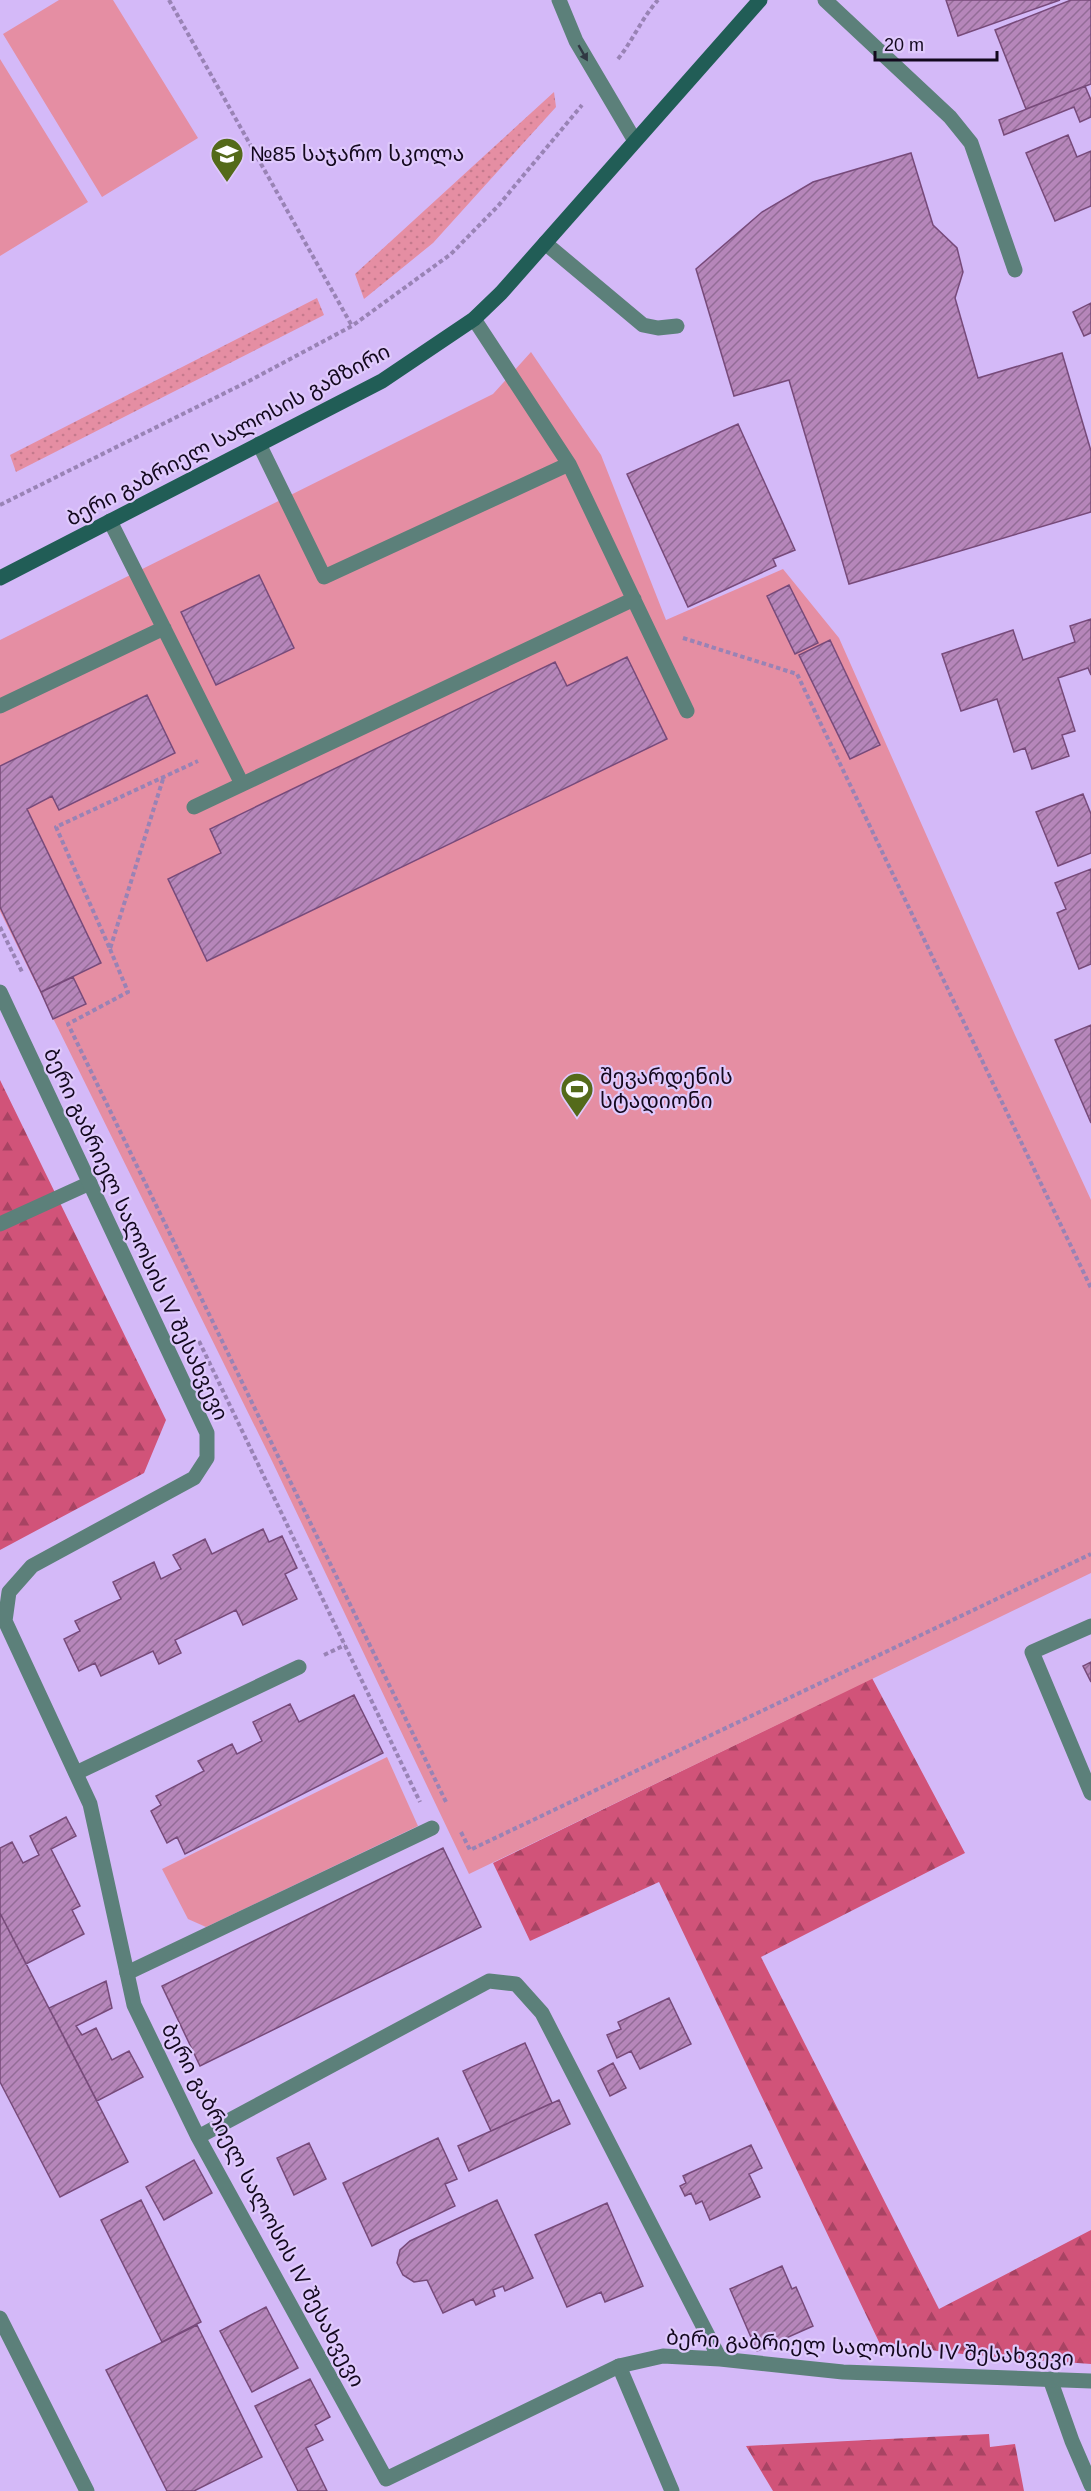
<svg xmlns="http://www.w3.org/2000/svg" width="1091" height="2491" font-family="Helvetica,'Noto Sans Georgian',sans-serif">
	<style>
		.grass { fill: url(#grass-dots) }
		.forest { fill: url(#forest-firs) }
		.green { fill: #e58ea3 }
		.building { fill: url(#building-hatch); stroke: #774a7a; stroke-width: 1.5 }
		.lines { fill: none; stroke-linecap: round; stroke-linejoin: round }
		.path { stroke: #9983b5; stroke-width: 4; stroke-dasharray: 4.5 3; stroke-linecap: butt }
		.service { stroke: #5c807a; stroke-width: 15 }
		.minor { stroke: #5c807a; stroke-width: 15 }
		.secondary { stroke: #215d56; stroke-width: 15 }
		.oneway { fill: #303843 }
		.labels { text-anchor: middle; stroke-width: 4.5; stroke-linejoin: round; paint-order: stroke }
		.poi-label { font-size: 21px; fill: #13081e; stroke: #dfc9fc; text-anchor: start }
		.street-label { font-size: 21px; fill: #13081e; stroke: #dfc9fc }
	</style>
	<defs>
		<pattern id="grass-dots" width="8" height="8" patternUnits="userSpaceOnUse" patternTransform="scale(1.5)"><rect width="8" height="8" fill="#e58ea3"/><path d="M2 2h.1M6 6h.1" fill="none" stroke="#c4798c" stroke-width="1.8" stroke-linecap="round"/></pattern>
		<pattern id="forest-firs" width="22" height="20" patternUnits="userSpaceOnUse" patternTransform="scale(1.5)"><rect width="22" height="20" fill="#d15379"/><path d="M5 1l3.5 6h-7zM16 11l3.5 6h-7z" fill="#a84363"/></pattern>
		<pattern id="building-hatch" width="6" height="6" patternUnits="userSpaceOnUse" patternTransform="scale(1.5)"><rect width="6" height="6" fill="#b686ba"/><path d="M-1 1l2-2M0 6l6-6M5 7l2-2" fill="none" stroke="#936c97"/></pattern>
	</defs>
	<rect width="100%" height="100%" fill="#d4b9f8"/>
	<!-- grass -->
	<path class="grass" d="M554,92l2,15 -123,136 -69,56 -9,-25z
		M317,298l7,17 -308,157 -6,-17z"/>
	<!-- forest -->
	<path class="forest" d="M0,1080l166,340 -22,53 -144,77z
		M872,1678l93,175 -204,104 178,352 152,-79v134l-120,-9 -91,-11 -221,-462 -129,59 -37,-78z
		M989,2434l1,13 25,-3 9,47h-251l-27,-45z"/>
	<!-- green -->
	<path class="green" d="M59,0h54l85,138 -96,59 -99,-163z
		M0,59l88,143 -88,54z
		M531,352l70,103 65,165 117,-51 56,69 176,397 76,165v373l-622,301 -197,-413 -272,-550v-271l493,-246z
		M387,1757l31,69 -212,101 -18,-8 -26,-50z"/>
	<!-- building -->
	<path class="building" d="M946,0h114l-102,36z
		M1071,0h20v84l-65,25 -31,-79z
		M1085,86l6,14v17l-11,5 -6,-15 -70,28 -5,-15z
		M1068,135l9,22 14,-6v55l-36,15 -29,-68z
		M911,153l22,72 24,23 6,24 -8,26 23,80 84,-25 29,98v61l-242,72 -60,-204 -55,16 -38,-127 66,-57 51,-30z
		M1091,303v30l-7,3 -11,-24z
		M738,424l57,126 -22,9 3,7 -88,41 -61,-133z
		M259,575l35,73 -78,37 -35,-73z
		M789,585l29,58 -23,11 -28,-58z
		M1091,619v56l-3,-7 -30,10 17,53 -13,4 7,21 -37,13 -7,-21 -11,4 -17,-53 -36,12 -19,-57 71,-24 10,30 52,-18 -5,-16z
		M830,640l50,105 -30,14 -51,-104z
		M627,657l40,82 -460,222 -39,-82 53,-26 -11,-24 345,-167 12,24z
		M147,695l28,58 -116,57 -7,-14 -25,13 74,154 -60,29 -41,-85v-141z
		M1083,794l8,20v39l-33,13 -22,-54z
		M1091,869v95l-12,5 -22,-56 9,-4 -11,-26z
		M73,977l13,27 -33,15 -12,-27z
		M1091,1025v98l-36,-83z
		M263,1529l6,13 13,-6 15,32 -12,6 12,25 -54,26 -7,-15 -61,30 6,13 -22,11 -6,-13 -52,25 -6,-13 -16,8 -15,-32 16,-8 -5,-10 46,-22 -8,-17 41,-20 7,17 20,-10 -8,-14 32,-16 7,15z
		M1091,1662v20l-8,-16z
		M354,1695l29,58 -198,101 -8,-17 -10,6 -16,-32 10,-6 -5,-9 48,-25 -6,-10 34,-17 5,10 25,-13 -9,-19 37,-18 9,18z
		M66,1817l10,19 -25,13 29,57 -8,4 12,24 -58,30 -26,-51v-65l12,-6 11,21 16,-8 -9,-19z
		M443,1848l38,79 -281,139 -38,-80z
		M0,1913l128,249 -68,35 -60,-115z
		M106,1981l6,27 -36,18 6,9 14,-7 16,32 17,-9 14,26 -46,24 -48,-93z
		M669,1998l22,46 -51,25 -9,-18 -14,7 -10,-23 14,-6 -3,-7z
		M525,2043l27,60 -61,28 -28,-60z
		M613,2063l13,25 -16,8 -12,-25z
		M559,2100l11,24 -101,47 -11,-25z
		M438,2138l19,41 -12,5 10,22 -83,40 -29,-63z
		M309,2143l17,36 -32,16 -17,-37z
		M751,2145l11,23 -13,6 11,23 -50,23 -8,-19 -6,3 -5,-11 -6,3 -5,-10 6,-3 -3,-7z
		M194,2160l18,33 -48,27 -18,-33z
		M141,2200l60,122 -39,20 -61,-122z
		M497,2200l36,78 -28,13 -2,-5 -10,4 2,6 -19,9 -3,-6 -30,14 -16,-33 -13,2 -11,-7 -6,-12 3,-13 10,-9z
		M607,2203l36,83 -38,16 -4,-10 -34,15 -32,-72z
		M782,2266l10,23 4,-2 17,39 -56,25 -27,-62z
		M266,2307l32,61 -46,24 -32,-61z
		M197,2325l65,132 -68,34h-27l-61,-121z
		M310,2379l20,38 -15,8 8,15 -17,8 21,43h-29l-43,-85z"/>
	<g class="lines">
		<!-- path -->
		<path class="path" d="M169,0l183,326
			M618,59c15,-19 24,-41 40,-59
			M0,505l249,-124 103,-55 99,-72 47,-48 84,-101
			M683,638l114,36 294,614
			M163,779l-53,170 -54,-122 142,-66
			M0,927l22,45
			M110,949l18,43 -60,32 379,780
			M199,1341l221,461
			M324,1655l21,-10
			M461,1832l9,18 621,-296"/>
		<!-- service -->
		<path class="service" d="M825,0l125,117 21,26 44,127
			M545,243l98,82 15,3 19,-2
			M259,444l65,133 245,-113 -95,-145
			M569,464l118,247
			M110,521l132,263
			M0,706l164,-78
			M194,807l440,-208
			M0,1224l90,-41
			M1091,1626l-59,26 59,141
			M76,1773l223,-106
			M127,1973l305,-145
			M0,2318l87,173
			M619,2366l53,125
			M1050,2379l22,62 19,44"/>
		<!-- minor -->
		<path class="minor" d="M559,0l17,41 59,100
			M0,992l207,441v25l-13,20 -162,88 -23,26 -4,29 85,183 44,201 64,132 188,342
			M198,2137l291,-156 27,3 26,29 178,346
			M386,2479l233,-113 44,-10 57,3 123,13 248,9"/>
		<!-- secondary -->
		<path class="secondary" d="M0,578l382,-197 92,-62 27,-26 259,-293"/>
	</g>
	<!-- one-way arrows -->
	<defs><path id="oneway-solid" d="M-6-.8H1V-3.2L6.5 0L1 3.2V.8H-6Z" transform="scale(1.5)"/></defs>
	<use class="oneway" href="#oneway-solid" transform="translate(583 53) rotate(60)"/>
	<!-- icons -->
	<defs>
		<symbol id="school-pin" viewBox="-11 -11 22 30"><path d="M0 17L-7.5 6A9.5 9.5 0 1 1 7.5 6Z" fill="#546a1a" stroke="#dfc9fc"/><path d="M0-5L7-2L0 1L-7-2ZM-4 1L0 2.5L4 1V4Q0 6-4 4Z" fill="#fff"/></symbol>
		<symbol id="stadium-pin" viewBox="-11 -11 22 30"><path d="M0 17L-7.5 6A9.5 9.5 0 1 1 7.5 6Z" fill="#546a1a" stroke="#dfc9fc"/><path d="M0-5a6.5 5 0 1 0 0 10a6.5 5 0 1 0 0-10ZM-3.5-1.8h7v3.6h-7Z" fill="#fff"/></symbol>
	</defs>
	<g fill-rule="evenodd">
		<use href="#school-pin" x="208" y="135" width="38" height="52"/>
		<use href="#stadium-pin" x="558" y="1070" width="38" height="52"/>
	</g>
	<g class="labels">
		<!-- poi labels -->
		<g class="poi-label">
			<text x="250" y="161">№85 საჯარო სკოლა</text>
			<text x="600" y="1084">შევარდენის<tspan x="600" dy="24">სტადიონი</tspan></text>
		</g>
		<!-- street labels -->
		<g class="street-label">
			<text transform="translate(228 435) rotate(-28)" y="7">ბერი გაბრიელ სალოსის გამზირი</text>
			<text transform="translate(136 1234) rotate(65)" y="7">ბერი გაბრიელ სალოსის IV შესახვევი</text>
			<text transform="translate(263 2205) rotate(62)" y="7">ბერი გაბრიელ სალოსის IV შესახვევი</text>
			<text transform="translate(870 2348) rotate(3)" y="7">ბერი გაბრიელ სალოსის IV შესახვევი</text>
		</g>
	</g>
	<!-- scale -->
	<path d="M875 51v9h122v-9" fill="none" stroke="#13081e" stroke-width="3"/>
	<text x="884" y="51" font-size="18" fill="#13081e" stroke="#dfc9fc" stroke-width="4.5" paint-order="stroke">20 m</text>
</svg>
